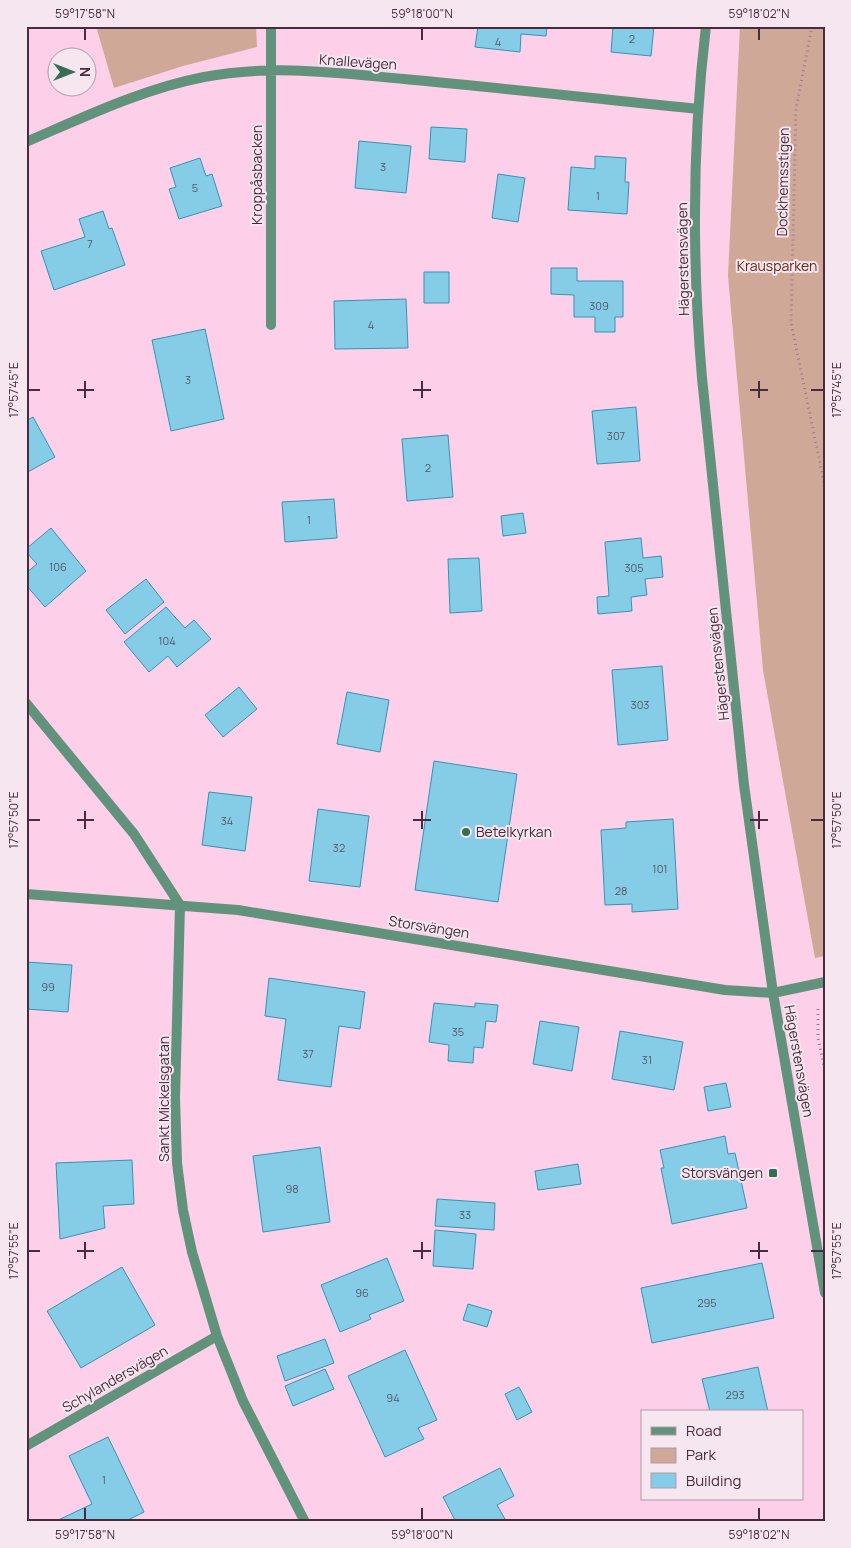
<svg xmlns="http://www.w3.org/2000/svg" width="851" height="1548" font-family="Manrope,sans-serif">
	<style>
		.green { fill: #cfa898 }
		.building { fill: #85cde7; stroke: #3195b6 }
		.lines { fill: none; stroke-linecap: round; stroke-linejoin: round }
		.path { stroke: #9d788d; stroke-width: 3; stroke-dasharray: 1 4; stroke-linecap: butt }
		.minor { stroke: #61927b; stroke-width: 10 }
		.ticks { fill: none; stroke: #482b3c; stroke-width: 2 }
		.poi-dot { fill: #356d55; stroke: #f6e6ef; stroke-width: 2 }
		.labels { text-anchor: middle; stroke-width: 4; stroke-linejoin: round; paint-order: stroke }
		.number-label { font-size: 11px; fill: #575467 }
		.street-label { font-size: 14px; fill: #482b3c; stroke: #f6e6ef }
		.park-label { font-size: 14px; fill: #632b11; stroke: #f6e6ef }
		.poi-label { font-size: 14px; fill: #482b3c; stroke: #f6e6ef; text-anchor: start }
		.neatline { fill: none; stroke: #482b3c; stroke-width: 2 }
		.ticks-label { font-size: 12px; text-anchor: middle; fill: #482b3c }
	</style>
	<rect width="100%" height="100%" fill="#fdcfe8"/>
	<!-- green -->
	<path class="green" d="M96,26h160l1,21 -74,19 -69,22z
		M740,26h85v930l-10,2 -52,-288 -35,-394z"/>
	<!-- building -->
	<path class="building" d="M478,26h69l-1,10 -25,-2 -1,18 -45,-5z
		M613,26h41l-3,30 -40,-4z
		M431,127l36,2 -2,33 -36,-3z
		M359,141l52,5 -5,47 -51,-5z
		M595,156l31,2 -1,24h4l-2,32 -59,-4 3,-43 24,2z
		M200,158l6,18 6,-2 10,32 -43,13 -10,-30 7,-2 -6,-19z
		M498,174l27,4 -7,44 -26,-4z
		M103,211l6,18 3,-1 13,37 -71,25 -13,-39 44,-14 -6,-18z
		M551,268h26v13h46v36h-8v15h-20v-15h-21v-22l-23,-1z
		M424,272h25v31h-25z
		M406,299l2,49 -73,1 -1,-48z
		M205,329l19,90 -53,12 -19,-91z
		M636,407l4,54 -43,3 -5,-53z
		M33,417l22,40 -29,16v-52z
		M448,435l5,62 -46,4 -5,-62z
		M334,499l3,39 -52,4 -3,-40z
		M523,513l3,20 -23,3 -2,-20z
		M51,528l35,43 -41,36 -19,-22v-12l11,-9 -11,-12v-3z
		M641,538l2,20 18,-2 2,21 -18,2 2,16 -16,2 1,14 -34,3 -1,-17 12,-1 -4,-54z
		M479,558l3,53 -32,2 -2,-54z
		M146,579l18,23 -39,32 -19,-24z
		M166,607l19,21 9,-8 17,19 -34,28 -9,-11 -19,16 -25,-30z
		M662,666l6,74 -50,5 -6,-75z
		M239,687l18,22 -34,28 -18,-22z
		M347,692l42,8 -9,52 -43,-8z
		M434,761l83,13 -19,128 -83,-12z
		M209,792l43,5 -7,54 -43,-6z
		M318,809l51,7 -9,71 -51,-6z
		M673,819l5,90 -46,3v-8l-27,1 -4,-75 25,-2v-6z
		M26,962l46,3 -4,47 -42,-3z
		M269,978l96,14 -5,37 -21,-3 -8,61 -53,-7 8,-61 -21,-3z
		M434,1003l41,4v-4l23,2 -2,17 -10,-1 -3,27 -9,-1 -1,16 -25,-2 1,-16 -20,-3z
		M540,1021l39,6 -7,44 -39,-7z
		M620,1031l63,11 -9,48 -62,-11z
		M726,1083l5,24 -23,4 -4,-24z
		M725,1136l3,18 7,-1 12,55 -75,16 -11,-56h3l-4,-18z
		M320,1147l10,75 -67,10 -10,-76z
		M132,1160l2,44 -31,2 2,22 -45,11 -4,-76z
		M578,1164l3,20 -43,6 -3,-19z
		M437,1199l58,4 -1,27 -59,-4z
		M435,1230l41,4 -3,35 -40,-3z
		M387,1258l17,43 -35,14 2,4 -31,13 -19,-47z
		M762,1263l12,55 -122,25 -11,-55z
		M122,1267l33,58 -74,43 -34,-57z
		M468,1304l24,7 -5,16 -24,-7z
		M325,1339l9,24 -49,18 -8,-25z
		M405,1350l32,70 -19,8 6,11 -39,18 -37,-81z
		M758,1367l10,45h-58l-8,-33z
		M325,1369l9,20 -41,17 -8,-20z
		M519,1387l13,25 -15,8 -12,-26z
		M108,1437l36,75 -20,10h-70l38,-18 -23,-48z
		M500,1468l14,28 -17,9 8,14 -5,3h-44l-13,-25z"/>
	<g class="lines">
		<!-- path -->
		<path class="path" d="M812,26l-16,83 -5,214 34,164
			M818,1009v29l7,33"/>
		<!-- minor -->
		<path class="minor" d="M271,26v299
			M706,26c-14,117 -14,235 -4,352l42,407 29,208 52,300
			M26,142c58,-25 116,-53 178,-65 66,-13 134,-4 200,2 98,9 196,20 294,30
			M26,703l108,131 46,71 -5,193 2,65 6,47 9,42 25,84 26,65 62,121
			M26,894l212,16 487,80 48,3 52,-11
			M26,1446l191,-110"/>
	</g>
	<!-- ticks -->
	<path class="ticks" d="M85,28v12M422,28v12M759,28v12M85,381v17M422,381v17M759,381v17M28,390h12M77,390h17M413,390h18M750,390h18M811,390h13M85,811v18M422,811v18M759,811v18M28,820h12M77,820h17M413,820h18M750,820h18M811,820h13M85,1242v17M422,1242v17M759,1242v17M28,1251h12M77,1251h17M413,1251h18M750,1251h18M811,1251h13M85,1508v12M422,1508v12M759,1508v12"/>
	<!-- markers -->
	<g class="poi-dot">
		<circle cx="466" cy="832" r="5"/>
		<rect x="768" y="1168" width="10" height="10" rx="2.5"/>
	</g>
	<g class="labels">
		<!-- number labels -->
		<g class="number-label">
			<text x="632" y="43">2</text>
			<text x="498" y="46">4</text>
			<text x="383" y="171">3</text>
			<text x="195" y="192">5</text>
			<text x="598" y="200">1</text>
			<text x="90" y="248">7</text>
			<text x="599" y="310">309</text>
			<text x="371" y="329">4</text>
			<text x="188" y="384">3</text>
			<text x="616" y="440">307</text>
			<text x="428" y="472">2</text>
			<text x="309" y="524">1</text>
			<text x="58" y="571">106</text>
			<text x="634" y="572">305</text>
			<text x="167" y="645">104</text>
			<text x="640" y="709">303</text>
			<text x="227" y="825">34</text>
			<text x="339" y="852">32</text>
			<text x="660" y="873">101</text>
			<text x="621" y="895">28</text>
			<text x="48" y="991">99</text>
			<text x="458" y="1036">35</text>
			<text x="308" y="1058">37</text>
			<text x="647" y="1064">31</text>
			<text x="292" y="1193">98</text>
			<text x="465" y="1219">33</text>
			<text x="362" y="1297">96</text>
			<text x="707" y="1307">295</text>
			<text x="735" y="1399">293</text>
			<text x="393" y="1402">94</text>
			<text x="104" y="1484">1</text>
		</g>
		<!-- street labels -->
		<g class="street-label">
			<text transform="translate(358 62) rotate(4)" y="5">Knallevägen</text>
			<text transform="translate(257 175) rotate(-90)" y="5">Kroppåsbacken</text>
			<text transform="translate(783 182) rotate(-89)" y="5">Dockhemsstigen</text>
			<text transform="translate(683 259) rotate(-91)" y="5">Hägerstensvägen</text>
			<text transform="translate(718 664) rotate(-96)" y="5">Hägerstensvägen</text>
			<text transform="translate(429 927) rotate(9)" y="5">Storsvängen</text>
			<text transform="translate(799 1061) rotate(80)" y="5">Hägerstensvägen</text>
			<text transform="translate(164 1099) rotate(-90)" y="5">Sankt Mickelsgatan</text>
			<text transform="translate(115 1379) rotate(-30)" y="5">Schylandersvägen</text>
		</g>
		<!-- park labels -->
		<g class="park-label">
			<text x="777" y="271">Krausparken</text>
		</g>
		<!-- poi labels -->
		<g class="poi-label">
			<text x="476" y="837">Betelkyrkan</text>
			<text x="763" y="1178" text-anchor="end">Storsvängen</text>
		</g>
	</g>
	<!-- border -->
	<rect width="851" height="1548" fill="none" stroke="#f6e6ef" stroke-width="55"/>
	<!-- legend -->
	<rect x="641" y="1410" width="162" height="90" fill="#f6e6ef" stroke="#b09ba7"/>
	<rect x="651" y="1427" width="25" height="8" fill="#61927b" stroke="#b09ba7"/>
	<text x="686" y="1436" font-size="15" fill="#482b3c">Road</text>
	<rect x="651" y="1448" width="25" height="15" fill="#cfa898" stroke="#b09ba7"/>
	<text x="686" y="1460" font-size="15" fill="#482b3c">Park</text>
	<rect x="651" y="1473" width="25" height="15" fill="#85cde7" stroke="#b09ba7"/>
	<text x="686" y="1486" font-size="15" fill="#482b3c">Building</text>
	<!-- north arrow -->
	<g transform="translate(72 72) rotate(90)"><circle r="24" fill="#f6e6ef" stroke="#b09ba7"/>
	<path d="M0-4L9 19L0 12L-9 19Z" fill="#356d55"/>
	<text y="-8" font-size="14" font-weight="bold" text-anchor="middle" fill="#482b3c">N</text>
	</g>
	<rect x="28" y="28" width="796" height="1492" class="neatline"/>
	<g class="ticks-label">
		<text x="85" y="18">59°17'58"N</text>
		<text x="422" y="18">59°18'00"N</text>
		<text x="759" y="18">59°18'02"N</text>
		<text transform="translate(14 390) rotate(-90)" y="4">17°57'45"E</text>
		<text transform="translate(837 390) rotate(-90)" y="4">17°57'45"E</text>
		<text transform="translate(837 820) rotate(-90)" y="4">17°57'50"E</text>
		<text transform="translate(14 820) rotate(-90)" y="4">17°57'50"E</text>
		<text transform="translate(14 1251) rotate(-90)" y="4">17°57'55"E</text>
		<text transform="translate(837 1251) rotate(-90)" y="4">17°57'55"E</text>
		<text x="85" y="1539">59°17'58"N</text>
		<text x="422" y="1539">59°18'00"N</text>
		<text x="759" y="1539">59°18'02"N</text>
	</g>
</svg>
